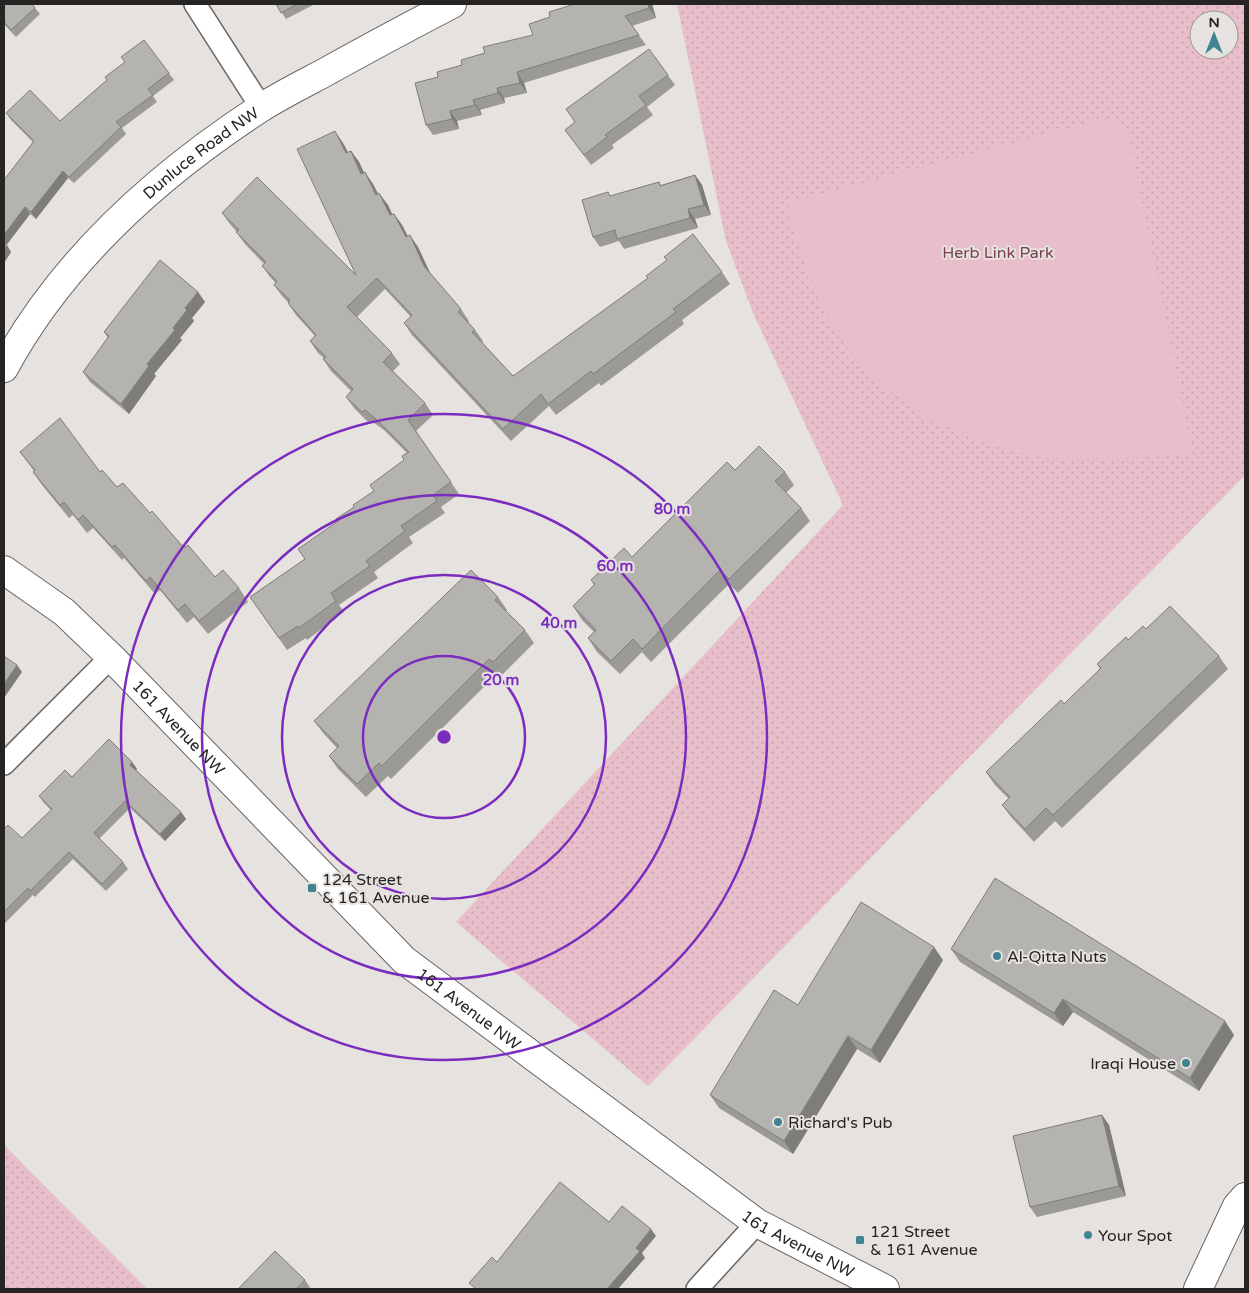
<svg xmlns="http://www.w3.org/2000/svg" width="1249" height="1293" font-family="'Varela Round',sans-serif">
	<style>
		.park { fill: url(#park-dots); fill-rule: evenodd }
		.pitch { fill: #e7bec9 }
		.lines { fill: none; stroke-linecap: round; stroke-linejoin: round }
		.street-casing { stroke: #696664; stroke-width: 24 }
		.secondary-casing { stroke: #696664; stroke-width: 30 }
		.street { stroke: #fff; stroke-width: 21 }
		.secondary { stroke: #fff; stroke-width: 28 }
		.wall { fill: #9b9a96 }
		.shaded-wall { fill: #7e7d7a }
		.building { fill: #b4b3af; stroke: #7e7d7a }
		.ring { fill: none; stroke: #7b2cbf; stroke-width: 2.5 }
		.poi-dot { fill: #408393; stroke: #e6e2df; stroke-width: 2 }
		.labels { text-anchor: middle; stroke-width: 4; stroke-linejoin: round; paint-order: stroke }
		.street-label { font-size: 16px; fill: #272524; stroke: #e6e2df }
		.park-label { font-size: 16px; fill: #7b3e52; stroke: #e6e2df }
		.poi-label { font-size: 16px; fill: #272524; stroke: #e6e2df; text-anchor: start }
		.centre { fill: #7b2cbf; stroke: #e6e2df; stroke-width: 2.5 }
		.ring-label { font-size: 15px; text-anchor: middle; font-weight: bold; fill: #7b2cbf; stroke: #e6e2df; stroke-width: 4; stroke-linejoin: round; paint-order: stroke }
	</style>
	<defs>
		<pattern id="park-dots" width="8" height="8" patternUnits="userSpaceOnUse" patternTransform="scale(1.25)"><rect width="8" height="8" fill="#e7bec9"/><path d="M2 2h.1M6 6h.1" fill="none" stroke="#c6a3ac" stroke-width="1.8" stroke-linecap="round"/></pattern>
	</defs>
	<rect width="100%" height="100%" fill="#e6e2df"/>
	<!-- park -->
	<path class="park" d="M677,4h568v471l-597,611 -192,-164 387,-417 -90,-192 -27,-72zM1199,20h30v30h-30z
		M4,1145l143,144h-143z"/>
	<!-- pitch -->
	<path class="pitch" d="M1106,118l22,12 65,325 -68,3h-77l-56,-12 -68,-29 -53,-41 -38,-46 -25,-56 -17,-52 -4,-19z"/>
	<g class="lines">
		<defs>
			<path id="street" d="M195,4l66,103
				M4,764l107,-107
				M697,1289l60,-66"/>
			<g id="secondary">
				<path id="s1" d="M4,368c58,-107 154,-193 255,-259 20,-13 42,-24 63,-35 43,-24 86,-47 130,-70"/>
				<path id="s2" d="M4,570l60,42 47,45 293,303 353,263 128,66"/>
				<path d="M1198,1289l39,-83 8,-9"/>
			</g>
		</defs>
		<!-- street casing -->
		<use href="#street" class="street-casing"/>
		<!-- secondary casing -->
		<use href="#secondary" class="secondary-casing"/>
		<!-- street -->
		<use href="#street" class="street"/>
		<!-- secondary -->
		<use href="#secondary" class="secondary"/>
	</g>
	<!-- wall -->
	<path class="wall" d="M4,4l31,4 5,6 -24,23 -12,-13z
		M276,4h39l-29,15z
		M575,4h77l4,14 -24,8 14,19 -122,38 3,10 -23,5 1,5 -25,7 2,5 -25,6 2,8 -26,6 -7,-10 12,-48 47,-24 48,-18 17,-18z
		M144,40l30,40 -21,16 4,6 -35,26 4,6 -52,49 -6,-5 -32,41 -6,-5 -24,31 5,7 -7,11v-83l29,-38 -22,-22 -5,-7 54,8 47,-41 18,-18z
		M649,49l26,36 -28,22 6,8 -41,30 2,3 -23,17 -26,-35 10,-8z
		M343,143l5,9 3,-1 8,11 5,11 9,11 5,10 10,11 4,9h2l8,11 6,11 10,11 12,26 31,36 8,12 -1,1 7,8 8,11 -1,1 31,34 209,-104 8,12 -48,36 2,4 -83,62 -2,-3 -43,32 -7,-9 -38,35 -99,-106 -8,-12 7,-6 -26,-28 -28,28 35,36 8,11 -7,7 32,32 8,12 -17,16 43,63 -18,13 4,6 -36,24 4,6 -39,29 4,6 -39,27 5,7 -37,28 -1,-2 -19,12 -37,-53 55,-38 33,-38 36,-30 30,-31 3,-7 -23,-23 -11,-8 -3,2 -16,-16 -8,-11 5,-6 -20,-20 -8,-12 1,-1 -6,-5 -8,-12 5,-5 -19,-21 -8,-12v-1l-6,-6 -8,-11 2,-2 -6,-6 -8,-11 2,-2 -19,-20 -9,-12h1l-7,-8 -8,-11 134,62z
		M695,175l7,10 9,30 -16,4 3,9 -74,21 -5,-8 -19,6 -7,-10 18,-41 48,-14 2,3z
		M198,292l7,10 -13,16 2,3 -14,17 2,2 -28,34 2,2 -27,38 -39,-32 -7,-10 25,-34 -4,-6z
		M20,452l80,20 17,15 33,26 34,35 31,29 24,11 9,14 -40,32 -14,-17 -7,6 -27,-33 -5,4 -31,-36 -2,2 -29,-32 -6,5 -14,-18 -4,3 -27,-33 -9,-13 1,-1z
		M735,470l50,2 9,13 -8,8 15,15 9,13 -72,72 -9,-9 -78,78 -9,-10 -22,22 -23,-22 -9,-14 6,-6 -12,-12 -9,-14 21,-21 -3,-5 41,-23z
		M498,597l9,13 -1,1 19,19 9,13 -32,32 -3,-3 -108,107 -3,-3 -22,21 -28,-28 -9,-13 8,-8 -13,-14 -10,-13z
		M1146,629l73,27 9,13 -166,159 -7,-7 -21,21 -22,-24 -10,-13 7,-6 -14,-14 -9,-13 78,-68 36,-35 -3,-5 31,-24z
		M132,762l5,7 -1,1 45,42 5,7 -21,22 -35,-33 -31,31 24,23 5,7 -22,22 -33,-32 -38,38 -2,-2 -29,29v-95l18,9 29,-28 -7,-7 -5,-7 33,-19z
		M951,949l283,86 -35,56 -126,-79 -10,14 -103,-64z
		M943,960l-63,103 -23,-14 -64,105 -74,-46 -9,-13 88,-90z
		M1102,1115l7,10 17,71 -89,21 -7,-10z
		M305,1280l6,9h-73z"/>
	<!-- shaded-wall -->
	<path class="shaded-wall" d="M648,4h4l4,14 -7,-10z
		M517,72l7,11 3,10 -7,-10z
		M497,88l7,10 1,5 -7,-10z
		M473,100l7,10 2,5 -7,-10z
		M450,111l7,10 2,8 -7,-10z
		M335,131l8,12 11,22 -8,-12z
		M351,151l8,11 11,23 -9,-11z
		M63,171l5,7 -32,41 -5,-7z
		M365,172l8,12 11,22 -8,-11z
		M695,175l7,10 9,30 -7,-10z
		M379,193l9,12 10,22 -8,-12z
		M25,207l5,7 -25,33 -1,-1v-11z
		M688,209l7,10 3,9 -8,-10z
		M394,214l8,11 12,24 -8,-12z
		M410,235l8,12 14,30 -8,-11z
		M7,245l4,7 -7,11v-14z
		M198,292l7,10 -13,16 2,3 -14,17 2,2 -28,34 2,2 -27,38 -8,-10 26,-40 26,-36 12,-20z
		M17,665l5,7 -18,26v-14z
		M132,762l5,7 -3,2 -4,-6z
		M181,812l5,7 -21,22 -5,-7z
		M934,947l9,13 -63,103 -9,-13z
		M1063,999l10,13 -10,14 -9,-13z
		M1225,1021l9,14 -35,56 -9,-13z
		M848,1036l9,13 -64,105 -9,-13z
		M1102,1115l7,10 17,71 -7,-10z
		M651,1229l5,7 -14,17 3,5 -27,31h-11l29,-41z"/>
	<!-- building -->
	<path class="building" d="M4,4h28l3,4 -24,22 -7,-8z
		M276,4h21l-16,9z
		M575,4h73l1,4 -24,8 14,19 -122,37 3,11 -23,5 1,5 -25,7 2,5 -25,6 2,8 -26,6 -11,-42 23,-6 -1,-5 25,-7 -1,-5 24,-7 -2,-6 50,-12 -4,-11 21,-7 -1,-5z
		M144,40l25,33 -21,16 5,6 -37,27 5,5 -52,50 -6,-6 -32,41 -6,-5 -21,28v-55l30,-39 -28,-28 24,-23 30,31 47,-41 -2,-3 20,-15 -4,-5z
		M649,49l19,26 -29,21 7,9 -41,30 2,2 -23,18 -19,-25 10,-8 -9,-13z
		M335,131l11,22 5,-2 10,23 4,-2 11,23 3,-2 11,22 4,-1 12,23 4,-2 14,31 37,43 -3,3 17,18 -3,2 41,44 135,-98 -2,-2 21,-16 -3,-3 29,-23 29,38 -49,37 3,3 -83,62 -2,-3 -43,33 -7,-10 -38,35 -99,-106 8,-8 -35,-37 -30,29 45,46 -9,9 42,41 -17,17 43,62 -18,13 4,6 -36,25 4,5 -39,30 4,5 -39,27 5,8 -37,27 -1,-2 -19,12 -29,-41 55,-38 -7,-10 40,-28 -2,-2 18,-12 -1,-2 21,-14 -4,-6 34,-25 -2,-4 7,-4 -33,-33 -11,-9 -3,2 -16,-15 7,-8 -30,-30 3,-2 -16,-16 6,-6 -28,-32 2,-3 -16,-15 3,-4 -15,-15 4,-4 -30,-30 3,-2 -17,-17 35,-36 99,98 -59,-126z
		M695,175l9,30 -16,4 2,9 -73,21 -2,-9 -22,7 -11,-37 26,-8 2,4 49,-14 1,4z
		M4,243l3,2 -3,4z
		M160,260l38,32 -13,16 2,2 -14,18 2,2 -28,34 2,2 -28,38 -38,-32 26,-36 -5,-4z
		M60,418l40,54 2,-2 15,17 6,-4 27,30 2,-2 32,37 4,-3 27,32 8,-7 16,18 -40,33 -14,-17 -7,6 -28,-33 -4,4 -31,-36 -3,2 -29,-32 -5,5 -14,-18 -4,3 -27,-33 2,-2 -15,-18z
		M759,446l26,26 -10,9 26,27 -72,71 -9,-9 -78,79 -9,-10 -22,22 -23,-23 8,-8 -23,-24 22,-22 -4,-4 33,-32 8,9 95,-95 8,8z
		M471,570l27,27 -3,3 30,30 -32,32 -4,-3 -107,107 -3,-3 -22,21 -28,-28 10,-10 -25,-25z
		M1170,606l49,50 -166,159 -7,-7 -21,21 -23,-24 8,-8 -24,-25 75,-72 3,4 37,-36 -4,-4 29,-27 2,3 15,-14 3,3z
		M4,656l13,9 -13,19z
		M109,739l23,23 -2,3 51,47 -21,22 -35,-33 -31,32 29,29 -21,22 -33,-32 -39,39 -2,-3 -24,24v-83l4,-4 14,13 30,-29 -13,-13 26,-26 7,7z
		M995,878l230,143 -35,57 -127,-79 -9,14 -103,-64z
		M861,902l73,45 -63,103 -23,-14 -64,105 -74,-46 64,-105 24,15z
		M1102,1115l17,71 -89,21 -17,-71z
		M560,1182l49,40 13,-16 29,23 -15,19 4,3 -33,38h-131l-7,-6 23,-26 5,5z
		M275,1251l30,29 -9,9h-58z"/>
	<!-- distance rings -->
	<g class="ring">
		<circle cx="444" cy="737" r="81"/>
		<circle cx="444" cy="737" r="162"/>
		<circle cx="444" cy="737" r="242"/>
		<circle cx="444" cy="737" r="323"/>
	</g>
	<!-- markers -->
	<g class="poi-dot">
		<rect x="307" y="883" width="10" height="10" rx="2.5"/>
		<circle cx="997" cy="956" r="5"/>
		<circle cx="1186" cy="1063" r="5"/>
		<circle cx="778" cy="1122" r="5"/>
		<circle cx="1088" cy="1235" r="5"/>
		<rect x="855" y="1235" width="10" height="10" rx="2.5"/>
	</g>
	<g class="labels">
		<!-- street labels -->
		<g class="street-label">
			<text dy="6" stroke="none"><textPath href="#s1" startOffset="294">Dunluce Road NW</textPath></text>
			<text dy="6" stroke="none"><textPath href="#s2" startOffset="236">161 Avenue NW</textPath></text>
			<text dy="6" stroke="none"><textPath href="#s2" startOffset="641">161 Avenue NW</textPath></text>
			<text dy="6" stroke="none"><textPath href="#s2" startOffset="1046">161 Avenue NW</textPath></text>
		</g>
		<!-- park labels -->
		<g class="park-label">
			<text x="998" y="258">Herb Link Park</text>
		</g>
		<!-- poi labels -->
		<g class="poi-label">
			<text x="322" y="885">124 Street<tspan x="322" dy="18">&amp; 161 Avenue</tspan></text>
			<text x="1007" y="962">Al-Qitta Nuts</text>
			<text x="1176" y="1069" text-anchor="end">Iraqi House</text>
			<text x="788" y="1128">Richard's Pub</text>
			<text x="870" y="1237">121 Street<tspan x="870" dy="18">&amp; 161 Avenue</tspan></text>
			<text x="1098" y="1241">Your Spot</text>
		</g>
	</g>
	<circle cx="444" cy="737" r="8" class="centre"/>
	<g class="ring-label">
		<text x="672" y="514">80 m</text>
		<text x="615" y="571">60 m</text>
		<text x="559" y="628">40 m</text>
		<text x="501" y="685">20 m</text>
	</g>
	<!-- border -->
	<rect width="1249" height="1293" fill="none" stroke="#272524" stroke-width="10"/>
	<!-- north arrow -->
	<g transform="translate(1214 35)"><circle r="24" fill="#e6e2df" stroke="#9a9694"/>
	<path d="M0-4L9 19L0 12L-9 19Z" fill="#408393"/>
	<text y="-8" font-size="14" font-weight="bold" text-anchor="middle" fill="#272524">N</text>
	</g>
</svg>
